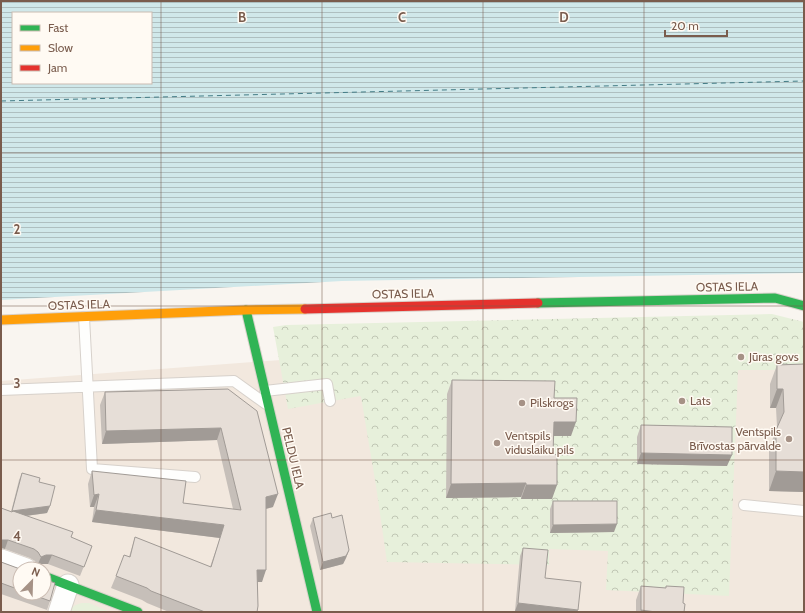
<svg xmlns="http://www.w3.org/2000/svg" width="805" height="613" font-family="Cabin,sans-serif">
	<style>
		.residential { fill: #f2e8de; fill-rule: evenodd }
		.grass { fill: #e7f0db }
		.forest { fill: url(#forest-crowns) }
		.water { fill: url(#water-rules); fill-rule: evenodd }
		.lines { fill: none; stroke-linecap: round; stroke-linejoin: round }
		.ferry { stroke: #437c86; stroke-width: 1; stroke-dasharray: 5 4; stroke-linecap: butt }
		.lane-casing { stroke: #d7d1cb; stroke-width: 12 }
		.street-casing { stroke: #d7d1cb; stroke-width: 23 }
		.fast-casing { stroke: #d9d2cb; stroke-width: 11 }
		.slow-casing { stroke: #d9d2cb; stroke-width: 11 }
		.jam-casing { stroke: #d9d2cb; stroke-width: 11 }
		.lane { stroke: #fefefd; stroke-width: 10 }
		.street { stroke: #fefefd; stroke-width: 21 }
		.fast { stroke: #30b455; stroke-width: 9 }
		.slow { stroke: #ff9f0a; stroke-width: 9 }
		.jam { stroke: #e5322d; stroke-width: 9 }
		.wall { fill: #c6bfb9 }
		.shaded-wall { fill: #a19b96 }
		.building { fill: #e6ded7; stroke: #a19b96 }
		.grid { fill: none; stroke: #7a5c4d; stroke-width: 1; stroke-opacity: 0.55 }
		.poi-dot { fill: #a69286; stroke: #fffaf3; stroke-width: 1.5 }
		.labels { text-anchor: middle; stroke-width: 3; stroke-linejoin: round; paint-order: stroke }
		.street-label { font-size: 12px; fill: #7a5c4d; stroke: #fffaf3 }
		.poi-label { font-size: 12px; fill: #7a5c4d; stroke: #fffaf3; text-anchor: start }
		.grid-label { font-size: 13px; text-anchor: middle; font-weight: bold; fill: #7a5c4d; stroke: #fffaf3; stroke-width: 3; stroke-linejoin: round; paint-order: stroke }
	</style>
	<defs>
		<pattern id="forest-crowns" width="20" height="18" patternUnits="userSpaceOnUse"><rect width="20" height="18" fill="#e7f0db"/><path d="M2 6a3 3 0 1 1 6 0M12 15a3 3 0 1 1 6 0" fill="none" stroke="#c0c6b4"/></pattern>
		<pattern id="water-rules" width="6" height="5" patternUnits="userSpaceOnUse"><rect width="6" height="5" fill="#d0e8ea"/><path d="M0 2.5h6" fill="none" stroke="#aebfc0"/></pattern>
	</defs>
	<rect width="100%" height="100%" fill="#f9f5f0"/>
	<!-- residential -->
	<path class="residential" d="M804,324v288h-803v-231l651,-49zM20,569h24v24h-24z"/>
	<!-- grass -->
	<path class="grass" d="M82,603h7l21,9h-43c5,-5 9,-8 15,-9z"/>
	<!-- forest -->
	<path class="forest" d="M772,314l32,8v48h-66l-9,226 -123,-6 2,-39 -59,-2v16l-162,-3 -11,-76 -15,-89 -1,-1 -72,13 -15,-82 13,-2z"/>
	<!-- water -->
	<path class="water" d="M1,1h803v272l-462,8 -341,19zM13,13h138v70h-138z"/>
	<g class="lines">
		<!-- ferry -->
		<path class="ferry" d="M1,101l803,-20"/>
		<defs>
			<path id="lane" d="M84,317l8,152 103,8
				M1,390l233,-9 32,23
				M265,391l62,-7 3,17
				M744,505l60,6"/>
			<path id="street" d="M1,560l25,9
				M59,612l9,-27"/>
			<path id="fast" d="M538,303l237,-5 29,8
				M246,310l71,302
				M44,576l94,36"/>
			<path id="slow" d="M1,320l245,-10 59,-1"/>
			<path id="jam" d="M305,309l233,-6"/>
		</defs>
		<!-- lane casing -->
		<use href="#lane" class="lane-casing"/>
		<!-- street casing -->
		<use href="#street" class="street-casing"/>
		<!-- fast casing -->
		<use href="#fast" class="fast-casing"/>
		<!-- slow casing -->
		<use href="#slow" class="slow-casing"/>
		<!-- jam casing -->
		<use href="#jam" class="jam-casing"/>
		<!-- lane -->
		<use href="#lane" class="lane"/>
		<!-- street -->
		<use href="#street" class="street"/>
		<!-- fast -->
		<use href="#fast" class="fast"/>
		<!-- slow -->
		<use href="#slow" class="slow"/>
		<!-- jam -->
		<use href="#jam" class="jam"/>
	</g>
	<!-- wall -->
	<path class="wall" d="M804,364v128l-35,-1v-42l8,-22 -1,-19h-6v-24l7,-19z
		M452,380l102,18 17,38h-18l-1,63h-31v-2l-75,1 1,-104z
		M228,389l45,118 -7,2 -4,73h-4l-1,30h-88l-22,-9 -5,-3 -31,-12 5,-12 13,-19 6,-20 75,30 10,-29 -128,-16 2,-15h-4l-2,-23 4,-13 91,32 50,6 -16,-69 -115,4 -2,-39 5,-13z
		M641,425l86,41 -90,-2v-27z
		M22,473l17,9 11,24 -3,7 -21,3 45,21 21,9 -12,30 -32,-12h-6l-5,2 -2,-5 -5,-3 -25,-9 6,-37 8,-32z
		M553,501l61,31 -64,1v-24z
		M313,518h19l17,32 -3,8 -3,6 -23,6 -10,-44z
		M523,548l22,30 32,34h-56l-6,-1 5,-55z
		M1,562l19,7v24h24l6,8 -3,9 -46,-16z
		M641,586l25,2v-2l17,17 1,9h-48v-12z"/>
	<!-- shaded-wall -->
	<path class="shaded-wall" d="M777,389h6l-7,19h-6z
		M554,422h22l-5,14h-23z
		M221,428l-4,12 -115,4 4,-13z
		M641,453l91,2 -5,11 -90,-2z
		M776,471l28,1v20l-35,-1z
		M526,483l-5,14 -75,1 5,-14z
		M526,485h31l-5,14h-31z
		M99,494l-5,13h-4l4,-12z
		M278,494l-5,13 -12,3 5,-13z
		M50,506l-3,7 -37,5 3,-7z
		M96,510l128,15 -4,13 -128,-16z
		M617,524l-3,8 -64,1 3,-8z
		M2,539l6,1 -3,9 -4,-1v-8z
		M349,550l-3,8 -3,6 -23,6 3,-8z
		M46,555h6l-4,9h-6l-5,2 4,-9z
		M257,570h9l-4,12h-9z
		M518,603l60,7 -1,2h-56l-6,-1z
		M641,610l15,2h-16z"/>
	<!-- building -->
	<path class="building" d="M804,364v108l-28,-1v-41l8,-18 -1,-23h-6v-24z
		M452,380l103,1 -1,17h23l-1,24h-22l-1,32 4,1v30h-31v-2l-75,1z
		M228,389l29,22 21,83 -12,3v73h-9l1,36 -1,6h-52l-54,-21 -4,-3 -31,-12 8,-21 6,2 5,-20 76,30 13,-42 -128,-15 3,-16 -5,1 -2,-24 94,10 -3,22 58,7 -20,-82 -115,3 -1,-39z
		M641,425l91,2v28l-91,-2z
		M22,473l18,5 -1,4 16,4 -5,20 -38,5z
		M553,501h64v23l-64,1z
		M1,508l11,4 1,-1 60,21 -2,5 21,9 -8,21 -32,-12h-6l-5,2 -3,-5 -4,-3 -26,-9h-7z
		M331,513l1,5 10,-3 7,35 -3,6 -23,6 -10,-44z
		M523,548l25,2 -3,28 36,4 -3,28 -60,-7z
		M1,562l19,7v21l-19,-7z
		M44,579l11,4 -5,18 -22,-8h16z
		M641,586l25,2v-2l18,1 -1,16 2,1 -1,8h-28l-15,-2z"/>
	<!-- grid -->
	<path class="grid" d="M161,1v611M322,1v611M483,1v611M644,1v611M1,153h803M1,306h803M1,460h803"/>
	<!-- markers -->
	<g class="poi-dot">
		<circle cx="741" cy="357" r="4"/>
		<circle cx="682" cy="401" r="4"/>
		<circle cx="522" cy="403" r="4"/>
		<circle cx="789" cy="439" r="4"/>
		<circle cx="497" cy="443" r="4"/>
	</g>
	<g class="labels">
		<!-- street labels -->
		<g class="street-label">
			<text transform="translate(727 287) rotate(-1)" y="4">OSTAS IELA</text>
			<text transform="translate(403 294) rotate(-1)" y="4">OSTAS IELA</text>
			<text transform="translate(79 305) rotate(-2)" y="4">OSTAS IELA</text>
			<text transform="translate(293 458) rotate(77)" y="4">PELDU IELA</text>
		</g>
		<!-- poi labels -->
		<g class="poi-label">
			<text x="749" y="361">Jūras govs</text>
			<text x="690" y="405">Lats</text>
			<text x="530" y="407">Pilskrogs</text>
			<text x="781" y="436" text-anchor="end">Ventspils<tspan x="781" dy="14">Brīvostas pārvalde</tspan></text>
			<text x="505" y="440">Ventspils<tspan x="505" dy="14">viduslaiku pils</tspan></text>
		</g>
	</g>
	<g class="grid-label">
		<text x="242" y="22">B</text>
		<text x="402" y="22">C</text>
		<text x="564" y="22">D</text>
		<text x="17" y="234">2</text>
		<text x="17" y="388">3</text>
		<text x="17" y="541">4</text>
	</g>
	<!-- border -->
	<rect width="805" height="613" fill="none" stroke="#7a5c4d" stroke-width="4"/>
	<!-- legend -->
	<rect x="12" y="12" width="140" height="72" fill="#fffaf3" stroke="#cabbb1"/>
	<rect x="20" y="25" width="20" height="6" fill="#30b455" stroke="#cabbb1"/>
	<text x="48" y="32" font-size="12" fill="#7a5c4d">Fast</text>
	<rect x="20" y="45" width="20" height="6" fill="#ff9f0a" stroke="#cabbb1"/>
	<text x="48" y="52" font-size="12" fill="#7a5c4d">Slow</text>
	<rect x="20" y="65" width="20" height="6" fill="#e5322d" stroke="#cabbb1"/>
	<text x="48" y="72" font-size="12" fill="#7a5c4d">Jam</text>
	<!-- north arrow -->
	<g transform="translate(32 581) rotate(23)"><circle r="19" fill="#fffaf3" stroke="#cabbb1"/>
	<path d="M0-3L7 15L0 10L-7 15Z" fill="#a69286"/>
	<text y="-6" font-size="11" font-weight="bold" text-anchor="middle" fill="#7a5c4d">N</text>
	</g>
	<!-- scale -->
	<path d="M665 30v6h62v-6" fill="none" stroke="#7a5c4d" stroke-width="2"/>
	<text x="671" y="30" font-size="12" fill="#7a5c4d" stroke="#fffaf3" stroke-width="3" paint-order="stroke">20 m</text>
</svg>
